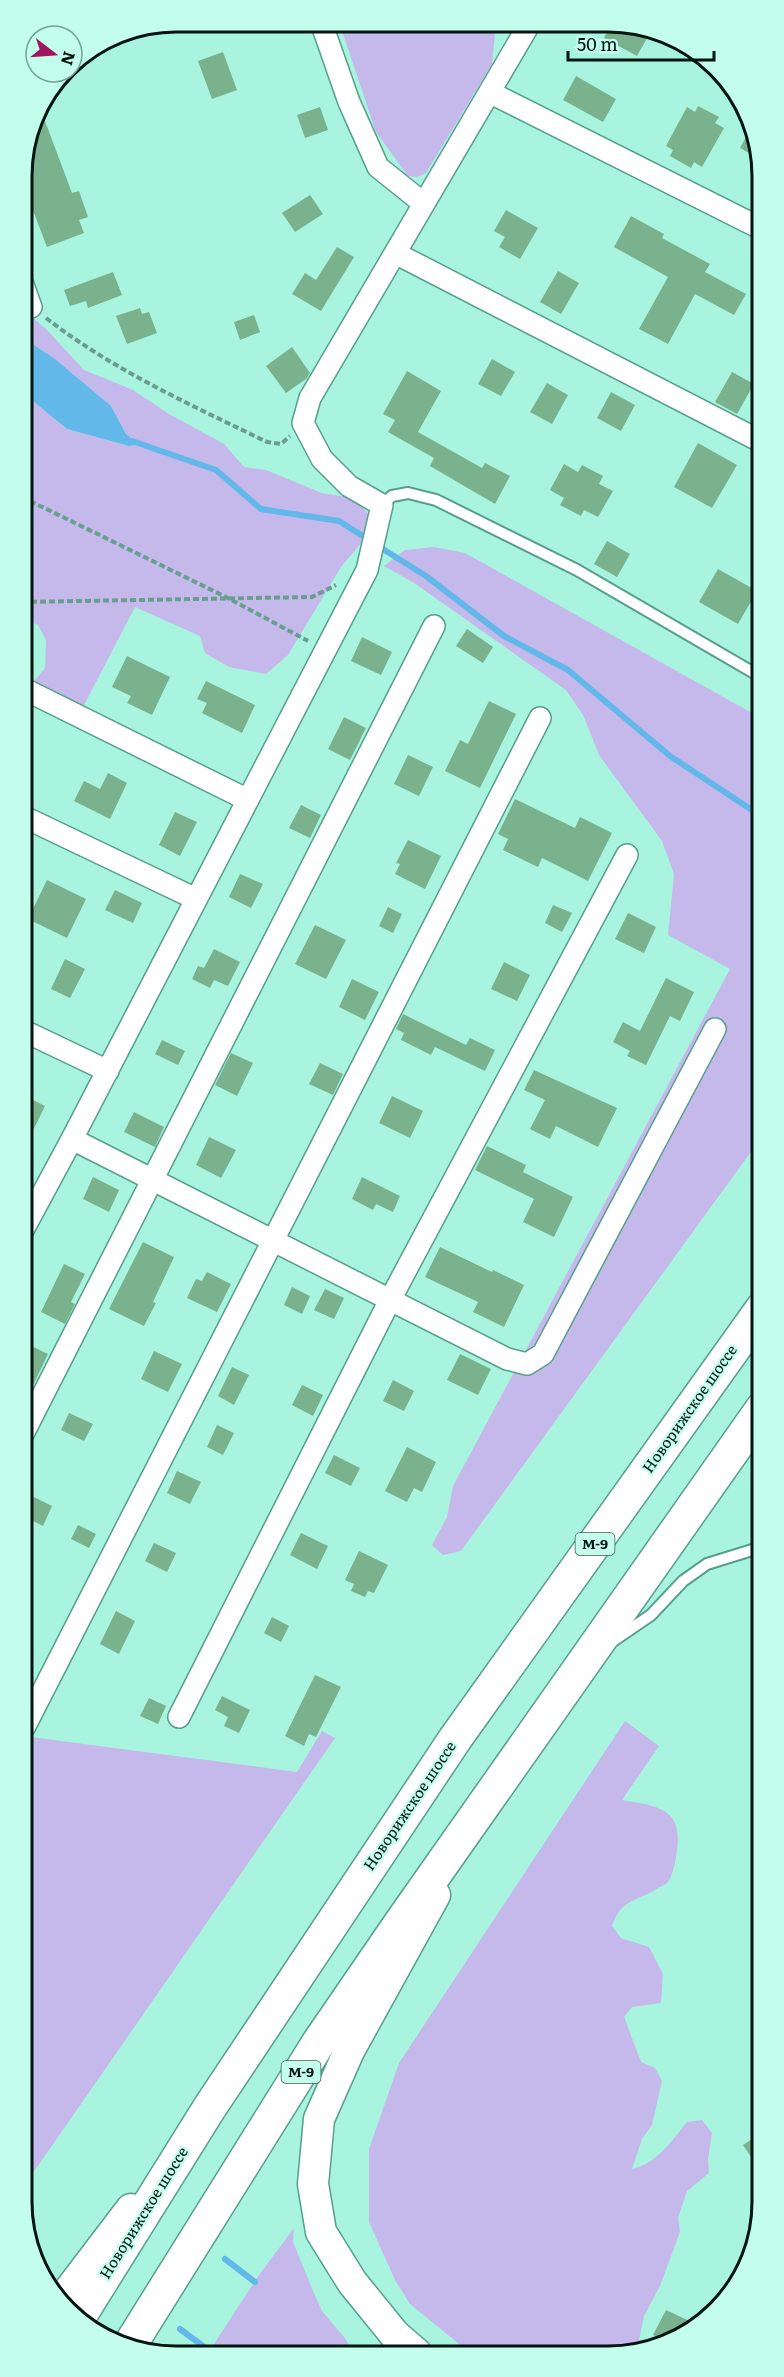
<svg xmlns="http://www.w3.org/2000/svg" width="784" height="2377" font-family="Literata,serif">
	<style>
		.green { fill: #c5b9ec }
		.water { fill: #61b8e9 }
		.lines { fill: none; stroke-linecap: round; stroke-linejoin: round }
		.stream { stroke: #61b8e9; stroke-width: 6 }
		.building { fill: #79b28d }
		.lane-casing { stroke: #559f8c; stroke-width: 14 }
		.street-casing { stroke: #559f8c; stroke-width: 24 }
		.secondary-casing { stroke: #559f8c; stroke-width: 33 }
		.highway-casing { stroke: #559f8c; stroke-width: 36 }
		.path { stroke: #689e8f; stroke-width: 4; stroke-dasharray: 6 3; stroke-linecap: butt }
		.lane { stroke: #fff; stroke-width: 10 }
		.street { stroke: #fff; stroke-width: 21 }
		.secondary { stroke: #fff; stroke-width: 30 }
		.highway { stroke: #fff; stroke-width: 33 }
		.labels { text-anchor: middle; stroke-width: 4.5; stroke-linejoin: round; paint-order: stroke }
		.shield { fill: #c3feed; stroke: #3b5b52; stroke-width: 1.5 }
		.shield-label { font-size: 14px; font-weight: bold; fill: #011510 }
		.street-label { font-size: 15px; fill: #011510; stroke: #c3feed }
		.rim { fill: none; stroke: #011510; stroke-width: 3 }
	</style>
	<rect width="100%" height="100%" fill="#a9f4df"/>
	<!-- green -->
	<path class="green" d="M339,22l157,1 -4,41 -66,109 -9,4 -9,-1 -32,-44z
		M22,308l25,22 37,40 49,20 36,24 55,30 20,23 22,3 56,23 30,5 15,14 4,9 -8,20 -22,26 -53,88 -22,19 -37,-7 -24,-14 -5,-17 -65,-29 -53,102 -52,-23 15,-18 1,-28 -8,-15 -16,-7v-226l45,37 62,17 -3,-12 -15,-28 -56,-47 -33,-22z
		M434,547l31,6 296,165v420l-300,413 -18,4 -11,-10 15,-28 6,-31 277,-517 -62,-34 6,-61 -12,-33 -63,-86 -16,-40 -17,-25 -152,-107 -30,-17 21,-16z
		M625,1721l34,25 -37,54c34,6 61,7 55,50 -1,9 -4,25 -9,32 -2,2 -5,4 -8,5 -22,15 -38,10 -48,39l9,12 28,9 14,27 -2,29 -29,4 -8,10 17,45 14,6 7,13 -10,44 -10,14 -10,30c25,-6 39,-27 55,-47l15,-2 10,13 -4,26 1,14 -22,18 -9,27 2,14 -20,54 -16,30 -5,24 14,8 -15,5h-168l-60,-49 -15,-24 -26,-58v-73l30,-86z
		M322,1731l13,7 -311,448 -1,-450 274,36z
		M294,2228l-1,14 20,49 9,20 22,26 10,16h-146l51,-78z"/>
	<!-- water -->
	<path class="water" d="M22,337l33,22 56,47 15,28 12,10 -9,2 -62,-17 -45,-37z"/>
	<g class="lines">
		<!-- stream -->
		<path class="stream" d="M132,441l84,29 45,39 78,12 30,19
			M378,546l48,30 78,60 64,34 102,86 91,60
			M225,2259l30,23
			M180,2329l31,23"/>
	</g>
	<!-- building -->
	<path class="building" d="M611,24h28l12,7 -14,25 -33,-18z
		M223,52l14,38 -25,9 -14,-38z
		M576,76l40,23 -13,23 -40,-22z
		M39,105l33,88 7,-2 9,26 -9,3 5,13 -37,14 -26,-68v-14z
		M698,106l21,11 -4,6 9,5 -22,39 -8,-5 -3,6 -21,-12 3,-6 -7,-4 21,-39 8,5z
		M320,107l8,23 -23,8 -8,-23z
		M751,128l9,18v13l-20,-11z
		M310,195l13,19 -28,18 -13,-19z
		M506,210l32,18 -18,31 -21,-12 6,-10 -11,-6z
		M631,216l33,18 -2,4 48,26 -5,8 41,22 -12,21 -39,-21 -27,50 -29,-15 29,-52 -54,-30z
		M337,247l17,10 -33,54 -29,-17 13,-21 11,7z
		M558,271l21,12 -18,31 -21,-12z
		M113,272l9,23 -34,13 -2,-7 -16,5 -6,-16z
		M140,308l2,6 7,-2 8,21 -30,11 -11,-28z
		M254,315l6,17 -20,8 -6,-18z
		M292,347l18,26 -4,6 -20,14 -20,-27z
		M492,359l23,13 -14,24 -23,-12z
		M407,371l34,20 -23,41 64,36 3,-5 25,13 -15,28 -65,-38 4,-8 -46,-26 7,-12 -12,-6z
		M732,372l22,12 -17,30 -22,-12z
		M547,383l21,12 -16,29 -22,-12z
		M611,392l24,13 -14,26 -24,-13z
		M698,443l39,22 -25,43 -38,-21z
		M564,464l14,8 4,-7 21,11 -4,8 14,7 -15,26 -14,-7 -3,6 -21,-11 4,-7 -14,-8z
		M607,541l23,13 -13,23 -23,-13z
		M718,569l39,22 -19,33 -39,-22z
		M467,629l26,18 -10,16 -27,-17z
		M362,637l30,15 -11,23 -30,-14z
		M127,656l43,21 -18,38 -25,-12 4,-7 -19,-9z
		M206,681l49,24 -13,28 -40,-20 5,-10 -10,-4z
		M489,701l27,13 -36,74 -35,-17 15,-31 8,4z
		M344,717l22,11 -16,32 -22,-11z
		M408,755l25,12 -14,29 -25,-12z
		M108,773l19,10 -17,36 -36,-18 10,-20 16,8z
		M515,799l60,29 5,-11 32,16 -24,48 -46,-23 -4,9 -35,-17 5,-11 -10,-5z
		M301,805l20,10 -11,23 -21,-10z
		M175,812l22,10 -17,34 -21,-11z
		M408,840l33,16 -16,33 -30,-15 5,-10 -4,-1z
		M240,874l23,10 -12,24 -22,-11z
		M47,880l39,19 -19,39 -39,-19z
		M115,890l27,13 -9,20 -28,-13z
		M553,905l19,8 -10,19 -17,-9z
		M388,907l14,7 -9,19 -14,-7z
		M628,913l28,14 -12,26 -29,-14z
		M315,925l31,15 -20,39 -31,-15z
		M214,949l26,13 -12,24 -14,-6 -4,8 -18,-9 6,-13 6,2z
		M65,959l20,10 -15,29 -19,-9z
		M504,962l26,13 -13,26 -26,-12z
		M666,978l28,14 -14,29 -10,-5 -24,49 -19,-9 3,-5 -17,-9 10,-20 17,9z
		M352,979l27,13 -14,28 -26,-13z
		M403,1014l63,31 4,-7 25,12 -10,21 -50,-24 -4,8 -30,-15 3,-7 -8,-4z
		M162,1040l23,11 -7,14 -23,-11z
		M231,1053l22,10 -16,33 -22,-11z
		M320,1063l23,11 -10,21 -24,-11z
		M534,1070l83,38 -19,39 -42,-21 -6,13 -20,-10 15,-29 -21,-10z
		M23,1095l22,11 -22,45z
		M392,1096l31,15 -13,27 -31,-15z
		M134,1112l30,15 -9,20 -31,-15z
		M209,1137l27,13 -15,28 -25,-13z
		M487,1146l39,19 -3,7 50,25 -19,40 -31,-15 11,-23 -59,-29z
		M93,1177l26,13 -10,22 -26,-13z
		M362,1177l38,19 -7,16 -17,-8 -3,6 -21,-11z
		M143,1242l31,15 -21,45 3,1 -12,23 -35,-17z
		M440,1247l52,25 1,-2 31,15 -20,42 -31,-15 5,-10 -53,-25z
		M64,1264l21,10 -14,28 4,2 -10,20 -24,-12z
		M207,1272l24,12 -14,28 -30,-14 9,-19 6,2z
		M292,1287l18,9 -8,18 -18,-9z
		M325,1289l19,9 -10,21 -20,-9z
		M23,1342l25,12 -25,52z
		M154,1351l28,13 -14,28 -27,-13z
		M460,1354l31,15 -13,26 -31,-15z
		M232,1367l17,8 -15,30 -16,-9z
		M393,1380l21,11 -10,20 -21,-10z
		M302,1385l21,10 -10,21 -21,-11z
		M69,1413l24,11 -9,17 -23,-11z
		M217,1425l17,8 -11,22 -16,-8z
		M407,1447l29,15 -14,30 -8,-4 -7,14 -22,-11z
		M334,1455l26,13 -9,18 -26,-13z
		M177,1471l24,11 -11,22 -23,-11z
		M30,1495l22,11 -9,20 -20,-10v-7z
		M78,1525l18,9 -7,14 -18,-9z
		M301,1533l27,13 -11,23 -27,-14z
		M154,1543l22,10 -9,19 -22,-11z
		M359,1551l29,14 -14,28 -6,-2 -3,6 -14,-6 3,-7 -9,-4z
		M116,1611l19,10 -16,33 -19,-10z
		M272,1617l17,9 -8,16 -17,-9z
		M315,1675l26,12 -25,50 -7,-3 -5,12 -19,-10z
		M222,1696l28,14 -11,23 -15,-7 4,-9 -13,-7z
		M149,1698l17,8 -8,18 -18,-8z
		M763,2132v43l-20,-30z
		M666,2310l32,15 -12,10 -19,7 -14,-7z"/>
	<g class="lines">
		<defs>
			<path id="lane" d="M382,505l10,-9 16,-3 28,7 141,70 184,107
				M613,1641l38,-26 32,-34 24,-17 55,-17"/>
			<path id="street" d="M321,22l28,80 29,65 45,36
				M491,93l269,135
				M395,253l365,188
				M22,282l9,25
				M22,688l226,112
				M22,816l174,83
				M22,1030l86,41
				M72,1139l435,220 20,5 16,-10 172,-325
				M23,1230l49,-91 295,-569 15,-65 -33,-19 -27,-27 -19,-36 7,-25 220,-375
				M23,1434l411,-808
				M179,1717l211,-417 237,-445
				M25,1726l515,-1008"/>
			<path id="secondary" d="M61,2301l70,-92
				M416,2353l-21,-18 -43,-53 -31,-50 -8,-48 6,-65 30,-68 86,-156"/>
			<path id="highway" d="M79,2317l131,-210 245,-368 307,-430
				M130,2345l189,-303 83,-121 360,-512"/>
		</defs>
		<!-- lane casing -->
		<use href="#lane" class="lane-casing"/>
		<!-- street casing -->
		<use href="#street" class="street-casing"/>
		<!-- secondary casing -->
		<use href="#secondary" class="secondary-casing"/>
		<!-- highway casing -->
		<use href="#highway" class="highway-casing"/>
		<!-- path -->
		<path class="path" d="M46,318c67,52 145,87 221,124l14,2 9,-8
			M22,497l206,101 80,43
			M22,602l290,-5 24,-12"/>
		<!-- lane -->
		<use href="#lane" class="lane"/>
		<!-- street -->
		<use href="#street" class="street"/>
		<!-- secondary -->
		<use href="#secondary" class="secondary"/>
		<!-- highway -->
		<use href="#highway" class="highway"/>
	</g>
	<g class="labels">
		<!-- shield labels -->
		<g class="shield">
			<rect x="575.5" y="1533" width="39" height="22" rx="4.5"/>
			<rect x="281.5" y="2061" width="39" height="22" rx="4.5"/>
		</g>
		<g class="shield-label">
			<text x="595" y="1549">М-9</text>
			<text x="301" y="2077">М-9</text>
		</g>
		<!-- street labels -->
		<g class="street-label">
			<text transform="translate(690 1409) rotate(-55)" y="5">Новорижское шоссе</text>
			<text transform="translate(410 1806) rotate(-56)" y="5">Новорижское шоссе</text>
			<text transform="translate(144 2213) rotate(-58)" y="5">Новорижское шоссе</text>
		</g>
	</g>
	<!-- crop -->
	<path d="M0 0H784V2377H0ZM176 32H608A144 144 0 0 1 752 176V2202A144 144 0 0 1 608 2346H176A144 144 0 0 1 32 2202V176A144 144 0 0 1 176 32Z" fill="#c3feed" fill-rule="evenodd"/>
	<path class="rim" d="M176 32H608A144 144 0 0 1 752 176V2202A144 144 0 0 1 608 2346H176A144 144 0 0 1 32 2202V176A144 144 0 0 1 176 32Z"/>
	<!-- north arrow -->
	<g transform="translate(54 54) rotate(107)"><circle r="28" fill="#c3feed" stroke="#75a195" stroke-width="1.5"/>
	<path d="M0-4.5L10 22L0 15L-10 22Z" fill="#a0145e"/>
	<text y="-9" font-size="16" font-weight="bold" text-anchor="middle" fill="#011510">N</text>
	</g>
	<!-- scale -->
	<path d="M568 51v9h146v-9" fill="none" stroke="#011510" stroke-width="3"/>
	<text x="577" y="51" font-size="18" fill="#011510" stroke="#c3feed" stroke-width="4.5" paint-order="stroke">50 m</text>
</svg>
